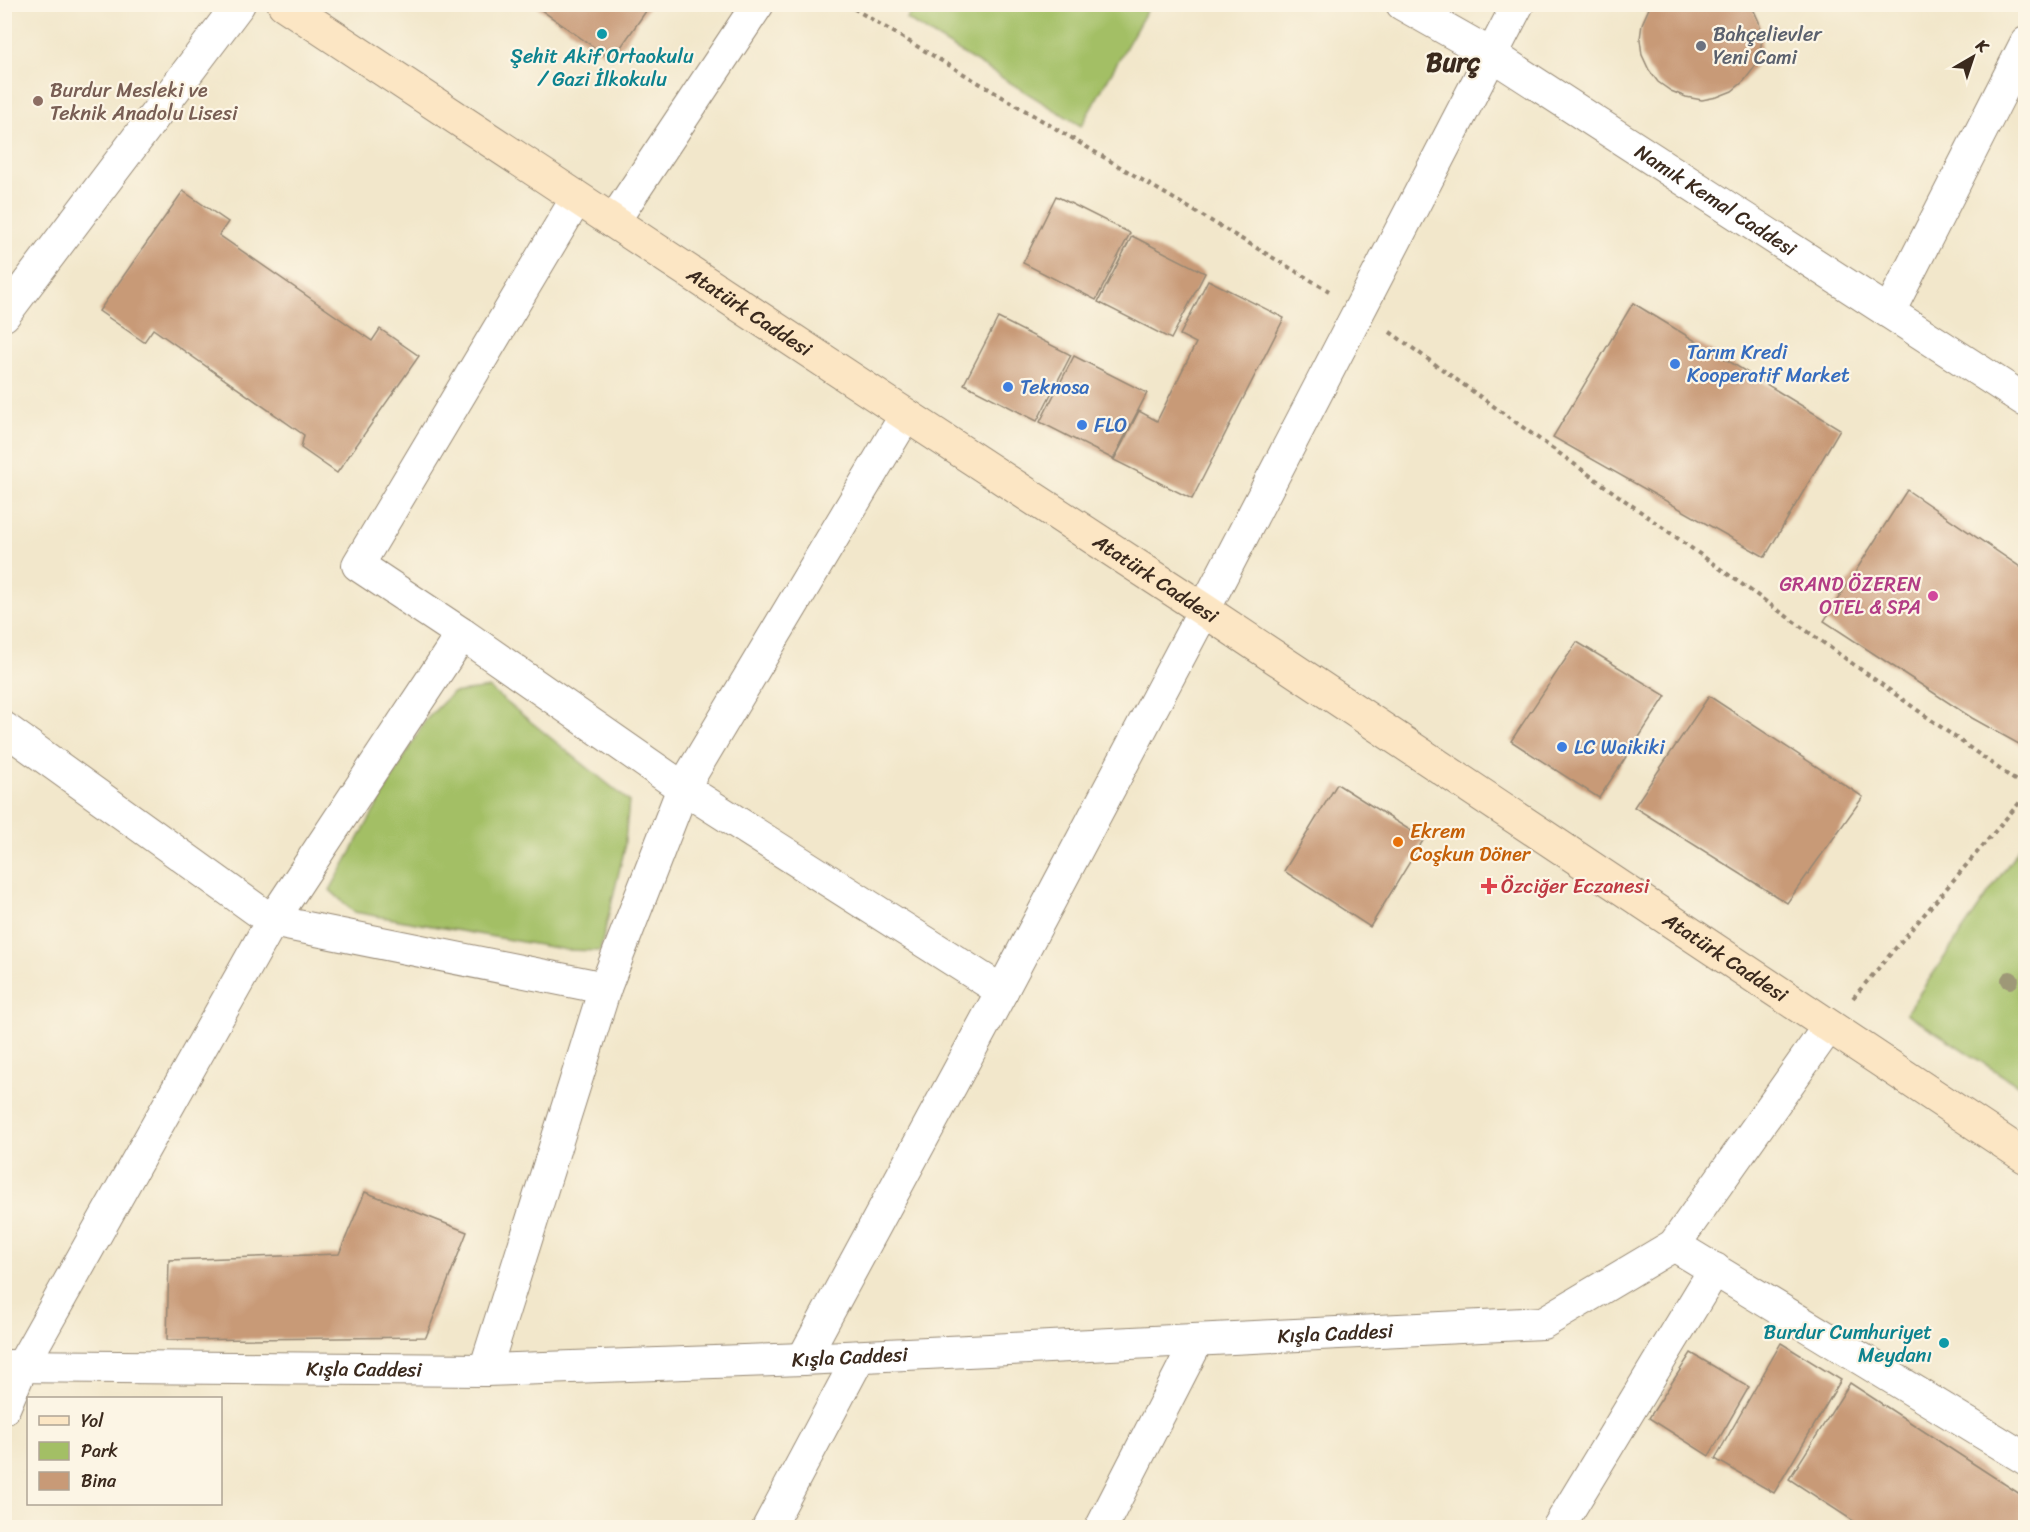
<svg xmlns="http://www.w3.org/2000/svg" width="2030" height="1532" font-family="Sriracha,sans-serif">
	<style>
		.green { fill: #a3bf65; stroke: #6f7442; stroke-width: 1.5 }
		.building { fill: #c89a77 }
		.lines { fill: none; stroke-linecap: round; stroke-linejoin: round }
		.street-casing { stroke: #968874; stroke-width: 34 }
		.secondary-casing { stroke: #968874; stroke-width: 35 }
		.path { stroke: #968874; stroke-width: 4; stroke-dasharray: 4.5 4.5; stroke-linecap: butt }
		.street { stroke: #fff; stroke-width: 32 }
		.secondary { stroke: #fce6c4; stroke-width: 33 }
		.tree { fill: #9e9877 }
		.culture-dot { fill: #0f9aa8; stroke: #fcf5e5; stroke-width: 2 }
		.worship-dot { fill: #6b7280; stroke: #fcf5e5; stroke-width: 2 }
		.education-dot { fill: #8d6e63; stroke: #fcf5e5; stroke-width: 2 }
		.shop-dot { fill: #3f7fe0; stroke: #fcf5e5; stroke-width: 2 }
		.hotel-dot { fill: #d1479c; stroke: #fcf5e5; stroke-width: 2 }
		.food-dot { fill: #e8710a; stroke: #fcf5e5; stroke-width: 2 }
		.health-dot { fill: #e0444e; stroke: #fcf5e5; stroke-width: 2 }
		.labels { text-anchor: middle; stroke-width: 4.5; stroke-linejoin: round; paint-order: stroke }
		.worship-label { font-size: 20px; fill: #5b616d; stroke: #fcf5e5; text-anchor: start }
		.culture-label { font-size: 20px; fill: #0d838f; stroke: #fcf5e5 }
		.education-label { font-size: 20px; fill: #785e54; stroke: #fcf5e5; text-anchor: start }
		.street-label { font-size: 20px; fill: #3b2a1e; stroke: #fcf5e5 }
		.shop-label { font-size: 20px; fill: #366cbe; stroke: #fcf5e5; text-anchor: start }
		.hotel-label { font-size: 20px; fill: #b23c85; stroke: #fcf5e5; text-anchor: end }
		.food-label { font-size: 20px; fill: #c56008; stroke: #fcf5e5; text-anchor: start }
		.health-label { font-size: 20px; fill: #be3a42; stroke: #fcf5e5; text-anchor: start }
		.district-label { font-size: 26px; font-weight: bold; fill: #3b2a1e; stroke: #fcf5e5 }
	</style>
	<rect width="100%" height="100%" fill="#fcf5e5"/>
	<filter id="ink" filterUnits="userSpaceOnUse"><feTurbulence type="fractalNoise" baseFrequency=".0167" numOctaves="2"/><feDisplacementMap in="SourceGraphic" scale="12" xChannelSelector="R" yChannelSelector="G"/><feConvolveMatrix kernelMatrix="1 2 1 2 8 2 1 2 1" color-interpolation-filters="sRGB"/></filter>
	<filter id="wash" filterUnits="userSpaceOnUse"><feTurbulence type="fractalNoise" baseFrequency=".008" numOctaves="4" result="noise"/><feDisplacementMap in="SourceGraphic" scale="24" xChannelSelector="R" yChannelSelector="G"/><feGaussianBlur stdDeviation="1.35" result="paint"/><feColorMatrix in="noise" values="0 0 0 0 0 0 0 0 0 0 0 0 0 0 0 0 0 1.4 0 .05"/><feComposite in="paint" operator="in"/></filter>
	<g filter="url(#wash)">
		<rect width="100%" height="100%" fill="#f2e7cb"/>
		<!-- green -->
		<path class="green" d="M915,5v-1l235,1 -69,121 -175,-107z
			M489,688l140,113 -5,50 -24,100 -33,-1 -213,-38 -24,-22 94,-168 28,-29z
			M2025,840v250l-119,-77z"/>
		<g id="blocks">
			<!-- building -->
			<path class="building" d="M539,4h112l-39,56 -75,-53z
				M1651,4h100l8,18 3,16 -2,15 -6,15 -10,13 -12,10 -15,6 -15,3 -16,-3 -15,-6 -13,-9 -9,-12 -7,-15 -2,-16 2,-15z
				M183,191l45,31 -9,13 153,106 8,-12 39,27 -82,117 -36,-25 3,-13 -151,-106 -9,13 -45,-31z
				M1056,196l74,37 -34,67 -73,-37z
				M1132,236l73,37 -34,66 -73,-37z
				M1208,280l76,38 -92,181 -78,-39 25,-49 18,10 39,-78 -16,-8z
				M1633,303l207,126 -75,128 -212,-120z
				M998,318l73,37 -34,66 -73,-37z
				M1074,356l73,37 -34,66 -73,-37z
				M1907,490l119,81v177l-54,-30 -148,-97z
				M1577,642l89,54 -67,102 -88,-57z
				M1709,696l154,101 -76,106 -153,-96z
				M1337,784l87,55 -54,88 -86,-56z
				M365,1192l102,40 -41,105 -259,3 2,-80 170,-6z
				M1781,1343l60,37 -67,113 -59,-34z
				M1691,1353l58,34 -40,69 -60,-38z
				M1850,1383l176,115v30h-162l-75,-49z"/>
		</g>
	</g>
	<g filter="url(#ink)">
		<use href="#blocks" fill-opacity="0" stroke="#968874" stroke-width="1.5"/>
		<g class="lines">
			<defs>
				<g id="street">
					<path id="s1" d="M1402,4l90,51 534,346"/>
					<path d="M577,198l-219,367 104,69 221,154 319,203"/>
					<path d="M613,222l145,-218"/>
					<path d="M1889,312l137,-269"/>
					<path d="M4,315l235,-311"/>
					<path d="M4,728l268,193 333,67"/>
					<path d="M1674,1245l352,214"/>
					<path d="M803,1359l199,-368 202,-381 314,-606"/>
					<path id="s2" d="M4,1366l481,4 318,-11 740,-36 131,-78 155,-219"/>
					<path d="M485,1370l120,-382 78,-200 223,-373"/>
					<path d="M4,1408l18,-42 250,-445 190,-287"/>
					<path d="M768,1528l91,-171"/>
					<path d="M1101,1528l96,-187"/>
					<path d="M1558,1528l157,-259"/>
				</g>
				<g id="secondary">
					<path id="s3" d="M284,4l622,411 298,195 822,547"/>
				</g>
			</defs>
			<!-- street casing -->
			<use href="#street" class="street-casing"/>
			<!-- secondary casing -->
			<use href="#secondary" class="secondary-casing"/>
			<!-- path -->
			<path class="path" d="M846,4l483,287
				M1390,332l636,456
				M1853,998l173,-203"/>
			<!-- street -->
			<use href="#street" class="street"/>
			<!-- secondary -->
			<use href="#secondary" class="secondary"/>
		</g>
		<!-- trees -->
		<circle class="tree" cx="2010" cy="980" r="9"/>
	</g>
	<!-- markers -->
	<g class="culture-dot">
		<circle cx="602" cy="34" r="6"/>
		<circle cx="1944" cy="1343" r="6"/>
	</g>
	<circle class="worship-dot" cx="1701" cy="46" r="6"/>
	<circle class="education-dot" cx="38" cy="101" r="6"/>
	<g class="shop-dot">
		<circle cx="1675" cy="364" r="6"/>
		<circle cx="1008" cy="387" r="6"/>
		<circle cx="1082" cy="425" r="6"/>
		<circle cx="1562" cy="747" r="6"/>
	</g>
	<circle class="hotel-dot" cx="1933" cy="596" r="6"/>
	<circle class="food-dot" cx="1398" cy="842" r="6"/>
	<path class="health-dot" d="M1486 877h6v6h6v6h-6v6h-6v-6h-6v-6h6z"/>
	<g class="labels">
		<!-- worship labels -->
		<g class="worship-label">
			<text x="1713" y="41">Bahçelievler<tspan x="1713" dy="23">Yeni Cami</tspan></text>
		</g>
		<!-- culture labels -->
		<g class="culture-label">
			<text x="602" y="63">Şehit Akif Ortaokulu<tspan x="602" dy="23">/ Gazi İlkokulu</tspan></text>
			<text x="1932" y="1339" text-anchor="end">Burdur Cumhuriyet<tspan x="1932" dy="23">Meydanı</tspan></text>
		</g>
		<!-- education labels -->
		<g class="education-label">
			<text x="50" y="97">Burdur Mesleki ve<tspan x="50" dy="23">Teknik Anadolu Lisesi</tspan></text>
		</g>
		<!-- street labels -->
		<g class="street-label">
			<text dy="7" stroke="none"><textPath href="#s1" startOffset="370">Namık Kemal Caddesi</textPath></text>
			<text dy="7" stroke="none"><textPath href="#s3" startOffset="558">Atatürk Caddesi</textPath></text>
			<text dy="7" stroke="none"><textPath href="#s3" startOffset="1044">Atatürk Caddesi</textPath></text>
			<text dy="7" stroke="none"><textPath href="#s3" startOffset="1728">Atatürk Caddesi</textPath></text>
			<text dy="7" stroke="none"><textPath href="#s2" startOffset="1332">Kışla Caddesi</textPath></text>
			<text dy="7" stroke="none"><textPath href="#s2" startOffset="846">Kışla Caddesi</textPath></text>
			<text dy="7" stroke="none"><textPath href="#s2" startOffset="360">Kışla Caddesi</textPath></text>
		</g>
		<!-- shop labels -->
		<g class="shop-label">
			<text x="1687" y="359">Tarım Kredi<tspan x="1687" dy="23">Kooperatif Market</tspan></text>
			<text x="1020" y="394">Teknosa</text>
			<text x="1094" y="432">FLO</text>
			<text x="1574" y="754">LC Waikiki</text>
		</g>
		<!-- hotel labels -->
		<g class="hotel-label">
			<text x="1921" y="591">GRAND ÖZEREN<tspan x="1921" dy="23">OTEL &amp; SPA</tspan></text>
		</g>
		<!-- food labels -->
		<g class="food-label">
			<text x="1410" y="838">Ekrem<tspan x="1410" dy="23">Coşkun Döner</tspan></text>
		</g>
		<!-- health labels -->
		<g class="health-label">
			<text x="1501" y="893">Özciğer Eczanesi</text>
		</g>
		<!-- district labels -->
		<g class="district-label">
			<text x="1453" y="71">Burç</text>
		</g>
	</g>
	<!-- margin -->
	<rect width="2030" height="1532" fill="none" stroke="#fcf5e5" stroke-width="24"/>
	<!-- legend -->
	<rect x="27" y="1397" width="195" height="108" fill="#fcf5e5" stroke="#afa495" stroke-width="1.5"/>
	<rect x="39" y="1416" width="30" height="9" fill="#fce6c4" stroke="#afa495" stroke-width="1.5"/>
	<text x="81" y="1427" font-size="18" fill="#3b2a1e">Yol</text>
	<rect x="39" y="1442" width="30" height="18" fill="#a3bf65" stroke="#afa495" stroke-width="1.5"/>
	<text x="81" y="1457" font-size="18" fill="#3b2a1e">Park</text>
	<rect x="39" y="1472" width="30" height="18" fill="#c89a77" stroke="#afa495" stroke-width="1.5"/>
	<text x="81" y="1487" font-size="18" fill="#3b2a1e">Bina</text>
	<!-- north arrow -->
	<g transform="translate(1973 57) rotate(39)" stroke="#fcf5e5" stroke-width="4.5" paint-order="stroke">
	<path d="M0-4.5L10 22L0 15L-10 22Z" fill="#3b2a1e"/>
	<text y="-9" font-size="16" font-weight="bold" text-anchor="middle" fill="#3b2a1e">K</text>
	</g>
</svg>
